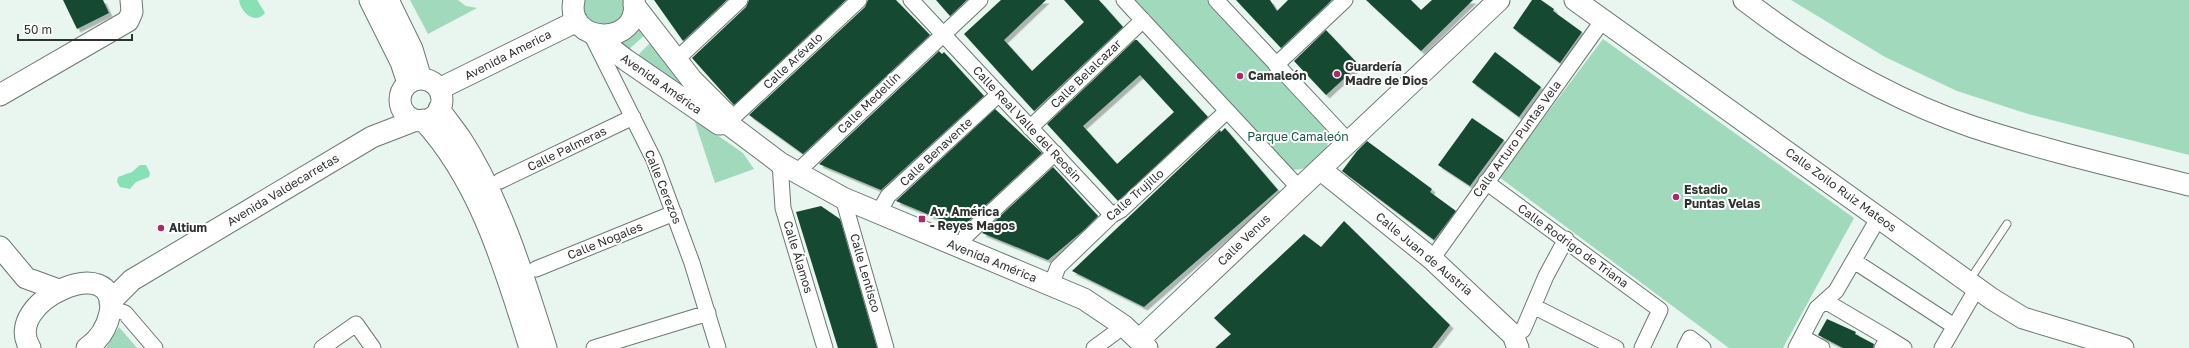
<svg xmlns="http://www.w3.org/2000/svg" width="2189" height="348" font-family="'Golos Text',sans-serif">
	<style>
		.green { fill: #a0d9bc }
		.water { fill: #87e1b5 }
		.building { fill: #174833; fill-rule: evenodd; filter: url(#shadow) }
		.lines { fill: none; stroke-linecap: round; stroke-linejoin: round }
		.lane-casing { stroke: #6b7770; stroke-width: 9 }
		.street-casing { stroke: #6b7770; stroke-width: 17 }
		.secondary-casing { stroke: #6b7770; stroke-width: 23 }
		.lane { stroke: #fff; stroke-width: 7 }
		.street { stroke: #fff; stroke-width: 15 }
		.secondary { stroke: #fff; stroke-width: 21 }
		.poi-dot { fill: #af286c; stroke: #fff; stroke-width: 1.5 }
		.labels { text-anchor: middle; stroke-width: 4; stroke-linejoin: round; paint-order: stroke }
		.street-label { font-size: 12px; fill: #2e3330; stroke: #fff }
		.poi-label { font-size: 12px; font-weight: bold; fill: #2e3330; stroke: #fff; text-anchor: start }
		.park-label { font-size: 12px; fill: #155b3f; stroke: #fff }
	</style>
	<defs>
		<filter id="shadow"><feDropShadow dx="3.5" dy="3.5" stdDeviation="0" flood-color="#0004"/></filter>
	</defs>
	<rect width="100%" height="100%" fill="#e9f6ef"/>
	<!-- green -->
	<path class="green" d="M410,0h48l8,6 11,2 -49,26z
		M581,0h44l-2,17 -19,11 -20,-9z
		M1130,0h80l118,127c4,25 -11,43 -37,43z
		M1791,0h398v155l-161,-41 -71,-23 -72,-34z
		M638,23l9,10 -22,20 -12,-11z
		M1603,39l251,179 -71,130h-54l-230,-171z
		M653,40l68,75 -87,-56z
		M694,119l49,34 11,16 -39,14z
		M119,327l18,21h-31z"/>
	<!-- water -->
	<path class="water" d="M239,0h18l8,13c-10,12 -24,0 -26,-13z
		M140,165h6l4,8 -1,4 -13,5 -6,7 -10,-2 -3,-5 1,-5 14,-5z"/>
	<!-- building -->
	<path class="building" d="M63,0h40l6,13 -32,16z
		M654,0h73l-44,41z
		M749,0h97l-112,105 -42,-47 54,-51z
		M868,0h28l34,35 -127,119 -54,-39 116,-108z
		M936,0h31l-17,16z
		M1001,0h45l-42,40 28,31 52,-49 -20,-22h35l24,27 -89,84 -70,-77z
		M1236,0h34l7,11 11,-11h44l-51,48z
		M1366,0h45l10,10 11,-10h41l-52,51z
		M1532,0h9l13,9 -1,2 29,21 -22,31 -47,-35z
		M1326,30l33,35 -33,30 -32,-34z
		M1135,40h2l71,77 -90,84 -71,-77zM1140,75l34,37 -57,52 -34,-38z
		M939,51l3,3 2,-2 40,44 -103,94 -62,-26z
		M1495,52l46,35 -22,30 -47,-35z
		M995,109l47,44 -81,75 -65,-27z
		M1472,118l32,22 -34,46 -32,-21z
		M1225,128l53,62 -134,117 -72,-36 148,-141 1,2z
		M1367,141l65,48 -2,3 26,19 -22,29 -92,-69 15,-20z
		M1053,167l45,49 -14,14 -36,30 -66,-27z
		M821,206l19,13 37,129h-39l-42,-136z
		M1344,221l106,104 -18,23h-217l16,-14 -17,-16 90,-84 17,13z
		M1827,319l29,13 -1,2 19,10 -1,4h-30l-25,-13z"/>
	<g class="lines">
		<defs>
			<path id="lane" d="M1969,281l38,-57"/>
			<path id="street" d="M911,0l201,215
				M1124,0l175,188
				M1216,0l133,142
				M592,36l62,124 38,103 26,85
				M676,60l64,-60
				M1276,65l69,-65
				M727,123l132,-123
				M1030,128l113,-108
				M780,163l3,45 42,140
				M796,173l184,-173
				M500,181l133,-64
				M1486,182l174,128 -18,38
				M843,198l43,150
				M878,214l10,-18 111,-102
				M961,247l5,-11 6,-6 83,-77
				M1432,259l171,-239
				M1854,261l100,65
				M536,269l138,-56
				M1051,285l7,-18 54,-52 9,-5 106,-99
				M1825,301l63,37
				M1533,306l83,42
				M111,308l14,5 30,35
				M1513,335l10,-5 23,-54 20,-37
				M1802,337l20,11
				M322,348l34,-24 17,24
				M594,348l114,-35
				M1094,348l30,-22
				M1685,348l5,-10 13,10
				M1796,348l21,-40 19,-17 43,-74
				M1882,348l6,-10 16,10
				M1942,348l35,-60"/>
			<path id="secondary" d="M370,0l31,62 7,21
				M388,0l24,49 9,30
				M574,0c-10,45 68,48 60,0
				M1575,0l417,299 31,19 100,30
				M1744,0c69,53 146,99 229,127 71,23 144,40 216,58
				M634,5l58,75 34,34 1,9 53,40 63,35 241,101 40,27 23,22
				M598,36l11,11 17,13 93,64 8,-1
				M400 100a21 21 0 1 1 42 0a21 21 0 1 1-42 0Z
				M439,89l138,-68
				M0,95l128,-74 4,-9 -1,-12
				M439,109c7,10 15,20 22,30 40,62 63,139 85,209
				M423,120c58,63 82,149 107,228
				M1320,169l112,90 81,76 5,13
				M0,247l26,31 30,11
				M110,302l22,-22 240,-143 44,-17
				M1139,340l360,-340
				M30,348c-30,-47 91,-99 80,-35 -3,14 -11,27 -23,35"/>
		</defs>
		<!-- lane casing -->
		<use href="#lane" class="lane-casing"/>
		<!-- street casing -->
		<use href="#street" class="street-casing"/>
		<!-- secondary casing -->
		<use href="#secondary" class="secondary-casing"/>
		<!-- lane -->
		<use href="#lane" class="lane"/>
		<!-- street -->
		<use href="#street" class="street"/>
		<!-- secondary -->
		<use href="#secondary" class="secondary"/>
	</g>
	<!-- markers -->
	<g class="poi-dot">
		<circle cx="1337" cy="74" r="4"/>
		<circle cx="1240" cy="76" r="4"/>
		<circle cx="1676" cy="197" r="4"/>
		<rect x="918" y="215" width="8" height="8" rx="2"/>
		<circle cx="161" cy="228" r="4"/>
	</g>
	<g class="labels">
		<!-- street labels -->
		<g class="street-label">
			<text transform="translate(508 55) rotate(-27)" y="4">Avenida America</text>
			<text transform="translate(793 61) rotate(-43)" y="4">Calle Arévalo</text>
			<text transform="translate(1086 74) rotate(-44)" y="4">Calle Belalcazar</text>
			<text transform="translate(661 84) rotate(35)" y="4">Avenida América</text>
			<text transform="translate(869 103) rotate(-44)" y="4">Calle Medellín</text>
			<text transform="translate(1027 124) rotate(47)" y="4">Calle Real Valle del Reosin</text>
			<text transform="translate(1517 139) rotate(-54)" y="4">Calle Arturo Puntas Vela</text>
			<text transform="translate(567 149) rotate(-26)" y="4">Calle Palmeras</text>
			<text transform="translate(936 152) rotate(-43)" y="4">Calle Benavente</text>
			<text transform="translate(663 187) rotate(68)" y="4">Calle Cerezos</text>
			<text transform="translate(283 190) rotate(-31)" y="4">Avenida Valdecarretas</text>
			<text transform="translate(1841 190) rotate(36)" y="4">Calle Zoilo Ruiz Mateos</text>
			<text transform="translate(1135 195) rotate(-41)" y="4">Calle Trujillo</text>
			<text transform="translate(1244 240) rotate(-44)" y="4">Calle Venus</text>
			<text transform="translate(605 241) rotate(-22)" y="4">Calle Nogales</text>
			<text transform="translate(1573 246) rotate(36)" y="4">Calle Rodrigo de Triana</text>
			<text transform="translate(1424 254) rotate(40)" y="4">Calle Juan de Austria</text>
			<text transform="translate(798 257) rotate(73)" y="4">Calle Álamos</text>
			<text transform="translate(992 261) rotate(22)" y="4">Avenida América</text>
			<text transform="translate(865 273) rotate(74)" y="4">Calle Lentisco</text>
		</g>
		<!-- poi labels -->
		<g class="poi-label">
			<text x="1345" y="71">Guardería<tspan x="1345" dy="14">Madre de Dios</tspan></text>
			<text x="1248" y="80">Camaleón</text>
			<text x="1684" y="194">Estadio<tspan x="1684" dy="14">Puntas Velas</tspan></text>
			<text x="930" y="216">Av. América<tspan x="930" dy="14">- Reyes Magos</tspan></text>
			<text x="169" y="232">Altium</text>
		</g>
		<!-- park labels -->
		<g class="park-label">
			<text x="1298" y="141">Parque Camaleón</text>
		</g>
	</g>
	<!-- scale -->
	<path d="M18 34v6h114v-6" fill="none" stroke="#2e3330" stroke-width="2"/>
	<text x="24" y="34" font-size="12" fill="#2e3330" stroke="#ffffff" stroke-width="3" paint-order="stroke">50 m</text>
</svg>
